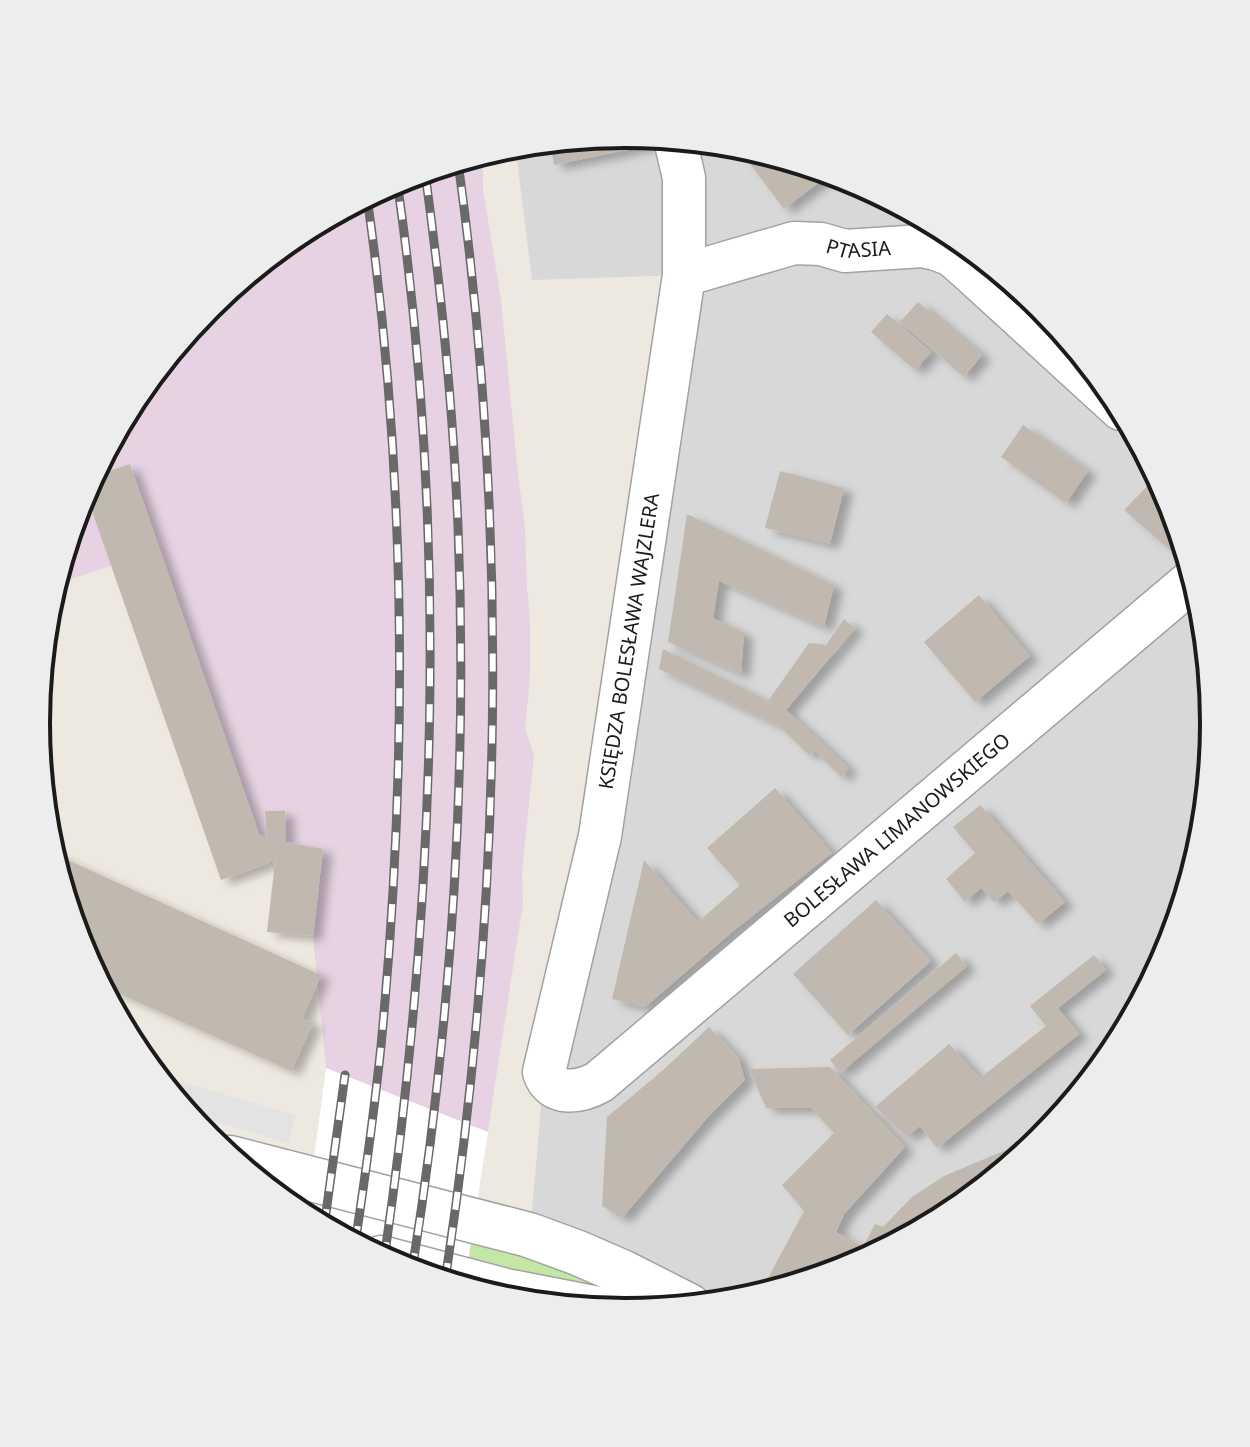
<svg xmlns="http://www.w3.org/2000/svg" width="1250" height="1447" font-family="'Noto Sans',sans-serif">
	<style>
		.residential { fill: #d9d8d8 }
		.industrial { fill: #e6d2e2 }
		.grass { fill: #c5e7a6 }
		.parking { fill: #e3e3e3 }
		.pier { fill: #fff }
		.building { fill: #c1b8b0; filter: url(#shadow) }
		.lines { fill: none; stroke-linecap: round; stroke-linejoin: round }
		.minor-casing { stroke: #a2a2a2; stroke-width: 45 }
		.tertiary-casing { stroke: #a2a2a2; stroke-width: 47 }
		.minor { stroke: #fff; stroke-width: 42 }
		.tertiary { stroke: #fff; stroke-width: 44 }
		.rail-casing { stroke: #696969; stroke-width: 9 }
		.rail { stroke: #fff; stroke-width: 6; stroke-dasharray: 18; stroke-linecap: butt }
		.labels { text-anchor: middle; stroke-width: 7; stroke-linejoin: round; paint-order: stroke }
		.street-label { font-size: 20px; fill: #1b1b1b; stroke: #fff }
		.rim { fill: none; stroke: #1b1b1b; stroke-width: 4 }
	</style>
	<defs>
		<filter id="shadow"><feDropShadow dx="9" dy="5" stdDeviation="4" flood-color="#0004"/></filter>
	</defs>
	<rect width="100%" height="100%" fill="#ede9e0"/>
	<!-- residential -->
	<path class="residential" d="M625,135l115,11 111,34 102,54 89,73 73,90 54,102 34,110 11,115 -11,115 -34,110 -55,102 -73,89 -89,73 -102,55 -111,33 -114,11 -101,-9 20,-231 139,-797 -151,5 -17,-135z"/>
	<!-- industrial -->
	<path class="industrial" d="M483,154v35l18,111 17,174 7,54 2,59 3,34v56l-5,52 9,26 -12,117 1,31 -52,338 -165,-23 20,-150 -13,-132 10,-87 -37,-7 -2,-31h-18l1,28 -8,-5 -167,-357 44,-81 73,-89 89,-73 102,-55z
		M85,491l26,75 -56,18 26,-86z"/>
	<!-- grass -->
	<path class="grass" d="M471,1241l73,22 63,25 1,6 -139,-35z"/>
	<!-- parking -->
	<path class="parking" d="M171,1079l125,36 -8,28 -102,-30 -18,-23z"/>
	<!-- pier -->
	<path class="pier" d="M326,1068l162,64 -24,155 -65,-20 -93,-49z"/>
	<!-- building -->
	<path class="building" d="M625,135l25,2 1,8 -97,20 -4,-23z
		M742,146l37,12 52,15 -47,36 -45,-60z
		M918,302l64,53 -18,22 -64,-55z
		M887,314l44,38 -16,18 -44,-38z
		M1023,425l65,46 -22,32 -65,-46z
		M130,464l129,370 8,5 -2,-28h20l1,31 37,7 -10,87 -46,-4 8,-70 -7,-1 1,2 -48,17 -136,-389 7,-14z
		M780,471l64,17 -14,56 -65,-16z
		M1157,476l12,23 16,50 -8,7 -53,-46z
		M687,514l147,71 -10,42 -105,-46 -6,37 31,15 -3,41 -73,-32z
		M979,595l51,61 -55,46 -51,-60z
		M844,619l11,9 -69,82 63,58 -8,9 -26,-26 -6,4 -30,-29 -120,-57 4,-20 105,52 41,-58 17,2z
		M775,788l57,65 -100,79 -87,75 -33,-8 32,-139 54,62 42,-37 -33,-37z
		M980,805l85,97 -27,22 -30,-33 -14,11 -13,-14 -16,14 -19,-23 29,-26 -22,-26z
		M52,853l269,122 -19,43 11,5 -22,48 -191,-86 -19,-37z
		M876,900l55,61 -83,74 -55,-61z
		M956,953l11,13 -127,107 -10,-13z
		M1094,955l12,15 -48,38 21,26 -142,114 -17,-22 -13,11 -32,-30 74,-63 31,34 66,-52 -16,-20z
		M709,1027l29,30 7,23 -38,38 -85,100 -20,-12 5,-89 55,-46z
		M830,1067l75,80 -61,67 -8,18 27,15 12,-23 8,3 29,-30 32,-21 62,-26 6,14 -60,49 -102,55 -87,26 -3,-1 44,-82 -22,-26 52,-52 -23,-25h-45l-17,-39z
		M1045,1135l-4,5 -13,11 -2,-9z"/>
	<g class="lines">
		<defs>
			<g id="minor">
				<path id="s1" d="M675,139l9,39v97l-84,561 -56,236c8,26 37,20 55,10l595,-503"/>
				<path id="s2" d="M684,275l110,-32 27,1 24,7 77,-5 14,3 16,6 18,16 151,138"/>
			</g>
			<path id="tertiary" d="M230,1158l299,77 49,18 46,20 65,33
				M381,1258l125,33 98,19"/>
		</defs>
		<!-- minor casing -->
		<use href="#minor" class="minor-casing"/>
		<!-- tertiary casing -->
		<use href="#tertiary" class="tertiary-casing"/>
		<!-- minor -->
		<use href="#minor" class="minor"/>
		<!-- tertiary -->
		<use href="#tertiary" class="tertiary"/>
		<defs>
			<path id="rail" d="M324,1227l21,-152
				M355,1244c10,-66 19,-131 26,-198 27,-281 26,-569 -14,-849
				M384,1260c52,-359 65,-720 13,-1079
				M412,1271c39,-246 56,-496 46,-745 -5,-119 -17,-237 -33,-354
				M445,1281c57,-375 65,-743 13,-1119"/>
		</defs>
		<!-- rail casing -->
		<use href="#rail" class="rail-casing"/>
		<!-- rail -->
		<use href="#rail" class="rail"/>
	</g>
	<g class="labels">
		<!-- street labels -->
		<g class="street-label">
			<text dy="7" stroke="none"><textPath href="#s2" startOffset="180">PTASIA</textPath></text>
			<text transform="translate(629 641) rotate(-81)" y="7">KSIĘDZA BOLESŁAWA WAJZLERA</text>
			<text dy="7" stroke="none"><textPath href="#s1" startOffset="1402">BOLESŁAWA LIMANOWSKIEGO</textPath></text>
		</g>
	</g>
	<!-- crop -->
	<path d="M0 0H1250V1447H0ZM50 723a575 575 0 1 1 1150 0a575 575 0 1 1-1150 0Z" fill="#ededed" fill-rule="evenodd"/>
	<path class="rim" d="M50 723a575 575 0 1 1 1150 0a575 575 0 1 1-1150 0Z"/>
</svg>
